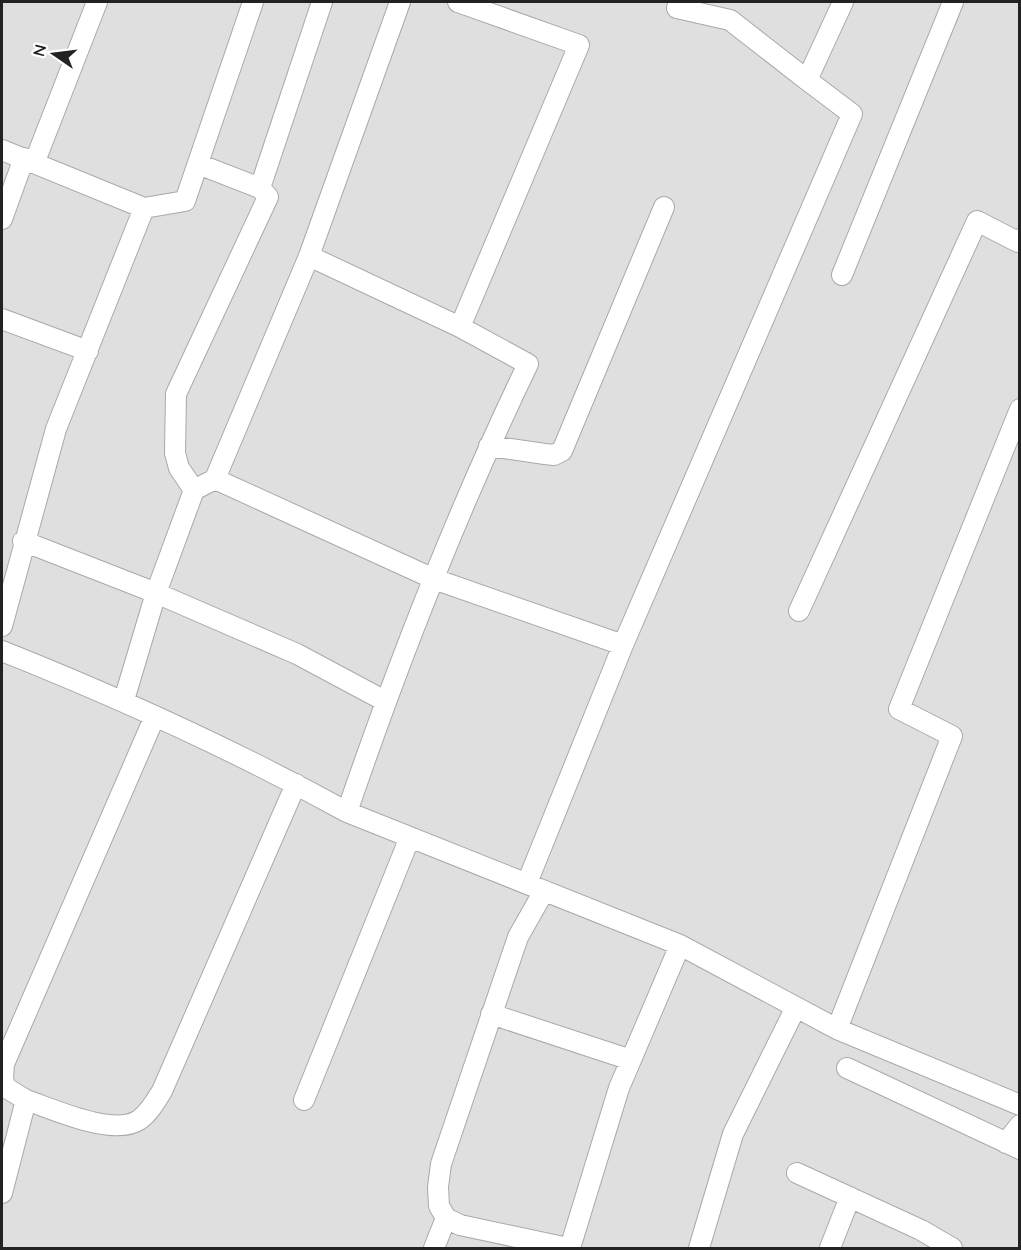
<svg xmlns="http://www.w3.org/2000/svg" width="1021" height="1250" font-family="Quicksand,sans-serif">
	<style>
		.residential { fill: #e0dfdf }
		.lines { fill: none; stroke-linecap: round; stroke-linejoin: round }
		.street-casing { stroke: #a9a9a9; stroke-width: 22 }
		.street { stroke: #fff; stroke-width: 20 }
	</style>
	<rect width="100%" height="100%" fill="#f2efe9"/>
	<!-- residential -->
	<path class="residential" d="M2,2h1017v1246h-1017z"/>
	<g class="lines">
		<defs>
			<path id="street" d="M679,2l-2,6 53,12 77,60
				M2,150l142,58
				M35,161l62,-159
				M260,188l62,-186
				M2,219l22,-61
				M309,256l151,71
				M842,275l111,-273
				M2,319l86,32
				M489,446l56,8 9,1 8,-4 102,-244
				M215,479l219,100 189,66
				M194,490l-15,-22 -4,-15 1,-59 92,-197 -8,-9 -62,-24
				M23,541l133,52 141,61 88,47
				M799,611l178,-390 41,21 2,-3
				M2,626l54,-197 88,-221 41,-7 68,-199
				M2,651c118,47 234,100 345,161l333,133 157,84 183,76
				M124,700l32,-107 38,-103 21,-11 94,-223 91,-254
				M347,812c52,-152 111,-303 181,-448l-68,-37 119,-282 -121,-43
				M527,883l96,-238 229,-531 -45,-34 36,-78
				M544,891l-26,46 -77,227 -3,23 1,19 7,12 14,7 108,23
				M491,1014l140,46
				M837,1029l115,-293 -53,-27 121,-300
				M847,1068l173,81
				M26,1100l-21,-13 -2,-8 1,-15 151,-348
				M304,1100l106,-263
				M1006,1143l14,-18
				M797,1173l124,57 31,18
				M2,1193l24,-93c27,9 87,37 113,20 10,-7 17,-19 23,-29l134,-307
				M434,1248l12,-30
				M570,1248l49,-160 61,-143
				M699,1248l34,-114 63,-127
				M830,1248l20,-51"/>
		</defs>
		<!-- street casing -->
		<use href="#street" class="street-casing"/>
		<!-- street -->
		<use href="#street" class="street"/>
	</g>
	<!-- border -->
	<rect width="1021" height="1250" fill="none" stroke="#222222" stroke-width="6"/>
	<!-- north arrow -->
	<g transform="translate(54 54) rotate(284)" stroke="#ffffff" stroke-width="4.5" paint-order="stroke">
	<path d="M0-4.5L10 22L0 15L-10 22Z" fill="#222222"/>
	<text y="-9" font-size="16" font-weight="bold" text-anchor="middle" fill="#222222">N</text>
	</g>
</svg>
